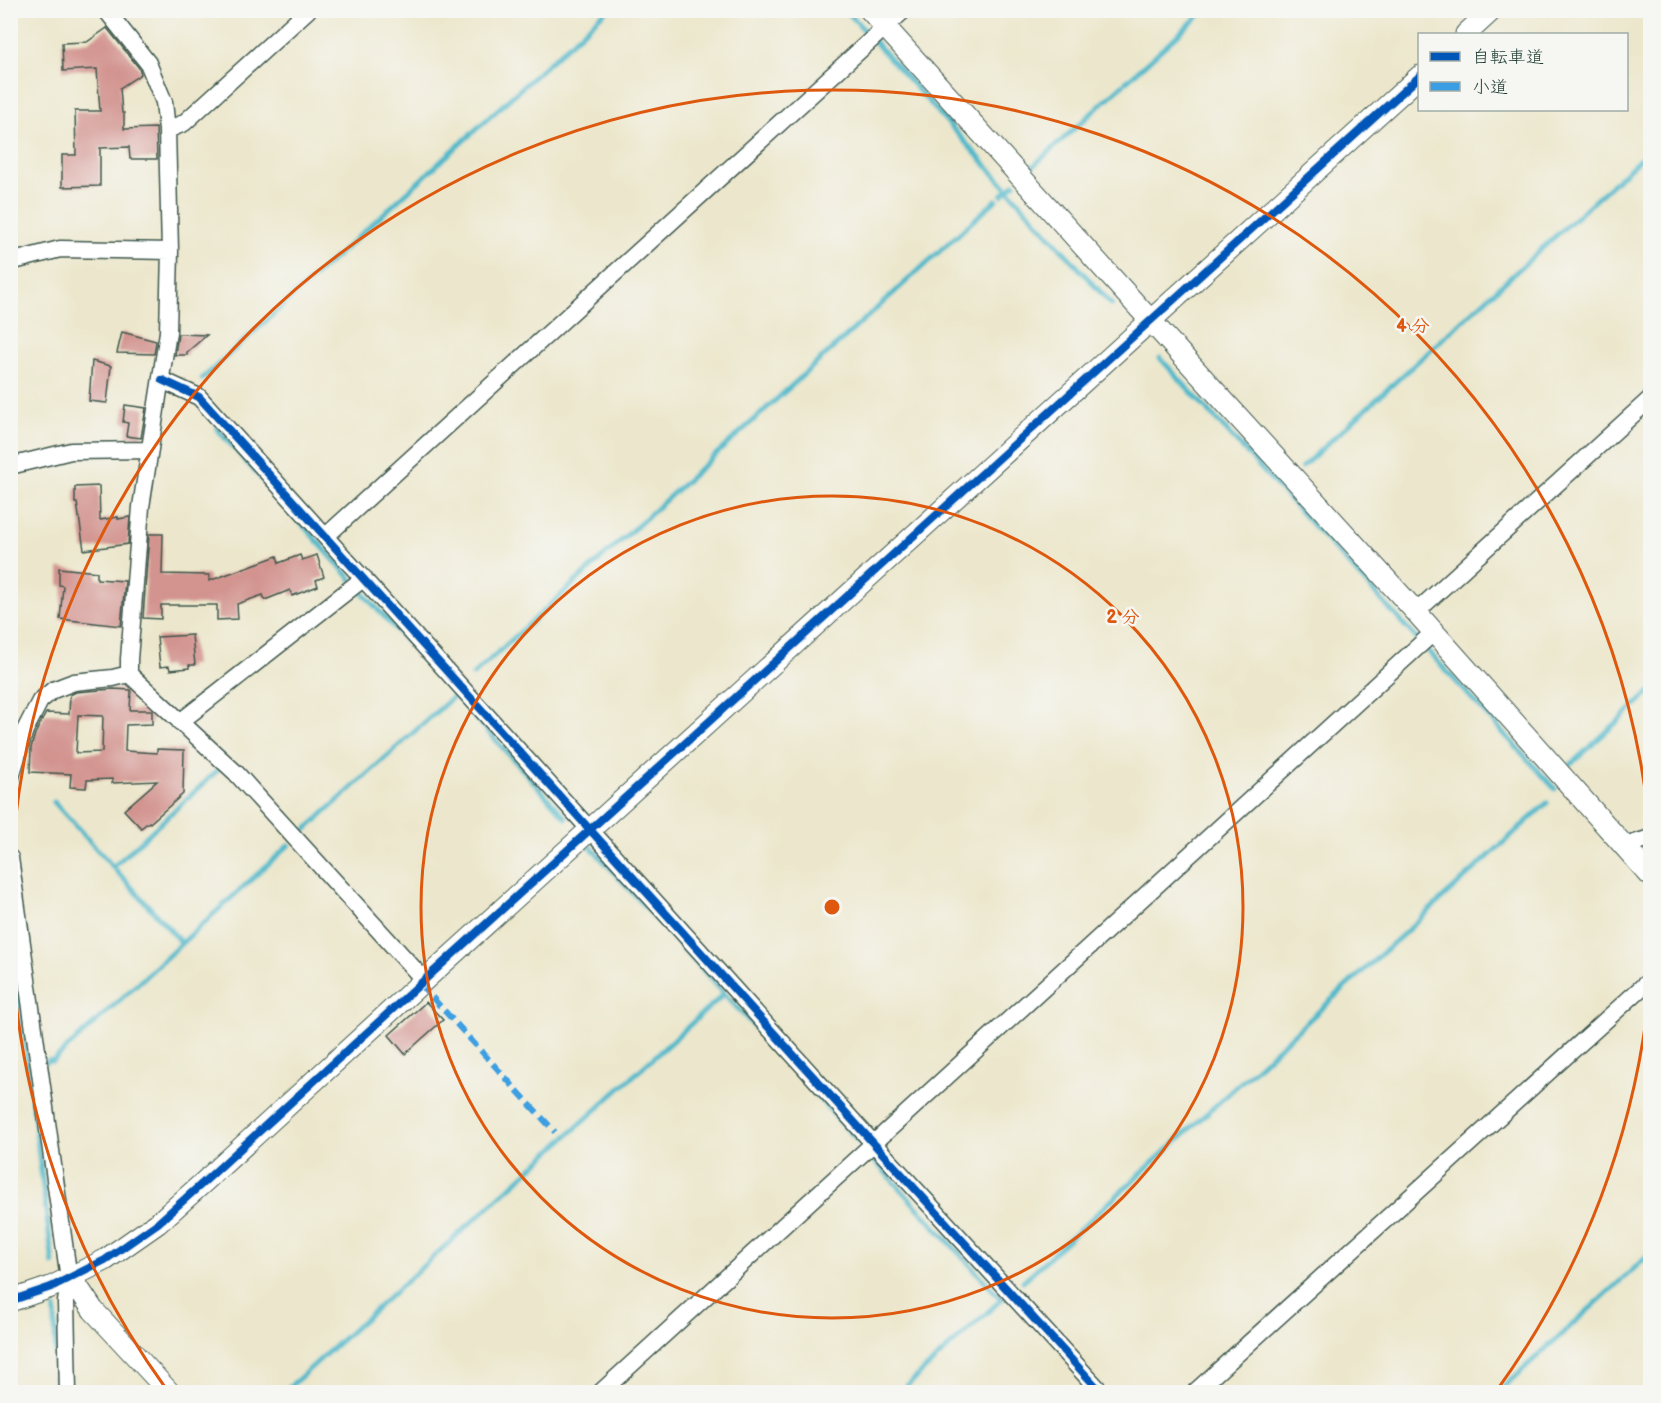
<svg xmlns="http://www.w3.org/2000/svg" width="1661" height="1403" font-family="'Balsamiq Sans','Klee One',sans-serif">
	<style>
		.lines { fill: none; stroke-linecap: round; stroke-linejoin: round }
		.stream { stroke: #4db8ca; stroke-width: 5 }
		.building { fill: #d39490; fill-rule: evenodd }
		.minor-casing { stroke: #3e564b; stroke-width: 19 }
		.tertiary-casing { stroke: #3e564b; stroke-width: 23 }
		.minor { stroke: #fff; stroke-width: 16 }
		.tertiary { stroke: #fff; stroke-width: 21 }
		.quiet { stroke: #3c9ee2; stroke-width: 6; stroke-dasharray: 12 6; stroke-linecap: butt }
		.cycleway-casing { stroke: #f6f6f2; stroke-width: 11 }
		.cycleway { stroke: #0057b8; stroke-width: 8 }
		.ring { fill: none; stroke: #de580e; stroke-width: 3 }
		.centre { fill: #de580e; stroke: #f6f6f2; stroke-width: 3 }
		.ring-label { font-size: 18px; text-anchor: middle; font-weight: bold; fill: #de580e; stroke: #f6f6f2; stroke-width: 5; stroke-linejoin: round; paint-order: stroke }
	</style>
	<rect width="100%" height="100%" fill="#f6f6f2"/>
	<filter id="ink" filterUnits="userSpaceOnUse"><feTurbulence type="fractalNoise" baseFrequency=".0167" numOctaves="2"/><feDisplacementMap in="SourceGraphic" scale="12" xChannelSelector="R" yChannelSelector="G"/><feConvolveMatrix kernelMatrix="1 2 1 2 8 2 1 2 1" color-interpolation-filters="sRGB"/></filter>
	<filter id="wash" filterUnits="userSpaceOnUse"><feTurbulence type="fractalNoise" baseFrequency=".008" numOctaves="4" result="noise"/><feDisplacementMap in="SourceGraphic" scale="24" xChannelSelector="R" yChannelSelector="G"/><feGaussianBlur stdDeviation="1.35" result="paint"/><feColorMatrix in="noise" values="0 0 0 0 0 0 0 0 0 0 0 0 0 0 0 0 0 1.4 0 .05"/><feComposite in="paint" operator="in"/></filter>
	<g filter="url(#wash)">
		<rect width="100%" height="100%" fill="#ece7cc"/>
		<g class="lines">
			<!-- stream -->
			<path class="stream" d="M846,10l266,295
				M1029,170l176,-160
				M1002,195l12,-11
				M1160,358l259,283
				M202,379l405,-369
				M217,429l135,151
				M1302,467l348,-317
				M362,592l204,226
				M1428,651l127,138
				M473,675l523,-475
				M1571,764l79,-72
				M54,802l128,141
				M301,834l154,-139
				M591,847l268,295
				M113,867l104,-96
				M10,929l43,335
				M47,1062l2,-2 4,1 236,-216
				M872,1158l130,142
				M1023,1281l524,-478
				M55,1309l1,83
				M284,1392l440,-398
				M900,1392l102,-93
				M1498,1392l152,-138"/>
		</g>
		<g id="blocks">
			<!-- building -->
			<path class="building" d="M107,28l32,40 2,6 -21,14 2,25h2v16l32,-1 1,31h-27l-1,-12 -29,1v38l-38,1v-32h14l-1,-44h25l-3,-42 -34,2 -1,-28 25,-1z
				M122,332l34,9 -2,13 -37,-1z
				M178,334l29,1 -20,17v3h-12z
				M92,361l19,5 -4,37 -18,-2z
				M125,405l21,3 -5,30 -15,-2 2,-13 -5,-1z
				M99,486l1,34 18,-3v2l12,-2 -2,27 -44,6 -7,-47h-2v-16z
				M149,534h14l-1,40 47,1v6l68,-25 2,7 21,-8 2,5 15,-5 7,22 -8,3 2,6 -26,10 -2,-6 -25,10 -2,-5 -26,9 1,15 -21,1v-15h-56v14l-18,-1z
				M59,568l38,4v7l28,2 -4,45 -61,-7 3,-33 -4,-1z
				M192,635l3,30h-6v3l-19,2 -1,-4 -9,1 -3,-30z
				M113,689l18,1 -1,20h22v14l-26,1 -1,26 32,2v-4l27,1 -1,44 -33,29 -1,-1 -8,6 -17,-18 33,-29 -45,2v-4l-25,1 -1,8 -16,-1 1,-13 -41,-2 1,-24 4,-14 11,-21 23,1 1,-19 6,-3zM78,715l25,1 -1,36 -26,1z
				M426,1002l17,18 -38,34 -16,-19z"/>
		</g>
	</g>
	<g filter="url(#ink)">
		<use href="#blocks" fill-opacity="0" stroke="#3e564b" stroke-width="1.5"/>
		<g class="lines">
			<defs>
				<path id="minor" d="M106,10l42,53 16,39 3,28 3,121 -2,81 -27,175 -12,152v15l107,99 188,207
					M167,130l17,-7 124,-113
					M10,262l50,-13 110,2
					M162,380l37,17 675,747 227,248
					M10,466l61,-15 79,-1
					M326,536l578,-526
					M1416,612l234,-213
					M180,722l184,-144
					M10,780l15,-50 15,-29 13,-11 21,-8 39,-4 16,-4
					M1625,846l25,-8
					M10,858l59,421 -3,23 2,90
					M601,1392l833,-760
					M1195,1392l455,-412"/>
				<path id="tertiary" d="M870,10l280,310 266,292 234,263
					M1466,34l26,-24
					M69,1279l8,7 16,24 76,82
					M10,1301l41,-14 54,-27 53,-37 47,-42 215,-197 1000,-908"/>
			</defs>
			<!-- minor casing -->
			<use href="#minor" class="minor-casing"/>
			<!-- tertiary casing -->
			<use href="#tertiary" class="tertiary-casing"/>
			<!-- minor -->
			<use href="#minor" class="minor"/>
			<!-- tertiary -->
			<use href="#tertiary" class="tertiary"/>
			<!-- quiet -->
			<path class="quiet" d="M420,984l135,148"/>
			<defs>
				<path id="cycleway" d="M162,380l37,17 675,747 227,248
					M10,1301l41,-14 54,-27 53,-37 47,-42 215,-197 1000,-908"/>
			</defs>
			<!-- cycleway casing -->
			<use href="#cycleway" class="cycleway-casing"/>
			<!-- cycleway -->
			<use href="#cycleway" class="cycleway"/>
		</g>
	</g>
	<!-- distance rings -->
	<g class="ring">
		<circle cx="832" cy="907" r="411"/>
		<path d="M1650 986A822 822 0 0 1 1497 1390M167 1390A822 822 0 0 1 11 936M11 878A822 822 0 0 1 1650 828"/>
	</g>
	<circle cx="832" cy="907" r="9" class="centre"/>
	<g class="ring-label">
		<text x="1413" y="332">4 分</text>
		<text x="1123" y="623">2 分</text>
	</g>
	<!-- margin -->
	<rect width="1661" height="1403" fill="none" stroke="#f6f6f2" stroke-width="36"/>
	<!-- legend -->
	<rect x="1418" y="33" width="210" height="78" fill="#f6f6f2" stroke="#a0aca6" stroke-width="1.5"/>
	<rect x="1430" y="52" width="30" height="9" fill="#0057b8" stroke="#a0aca6" stroke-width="1.5"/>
	<text x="1472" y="63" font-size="18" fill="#1f3d34">自転車道</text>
	<rect x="1430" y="82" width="30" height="9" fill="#3c9ee2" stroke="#a0aca6" stroke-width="1.5"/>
	<text x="1472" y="93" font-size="18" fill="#1f3d34">小道</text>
</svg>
